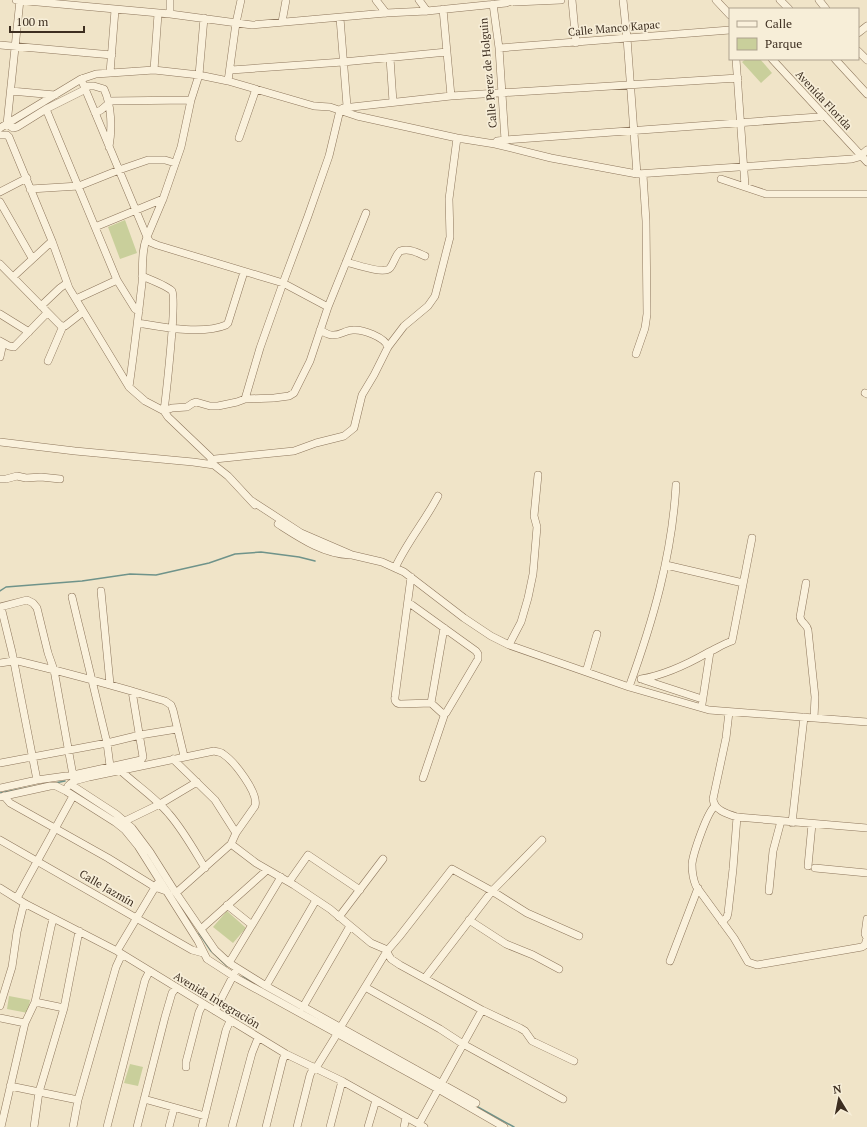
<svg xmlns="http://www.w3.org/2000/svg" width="867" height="1127" font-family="'PT Serif',serif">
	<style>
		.green { fill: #c9cf9b }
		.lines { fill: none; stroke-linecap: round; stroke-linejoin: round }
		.stream { stroke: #6f938a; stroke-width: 1.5 }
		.minor-casing { stroke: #8d765c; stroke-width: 8 }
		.minor { stroke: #faf1dc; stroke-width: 7 }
		.labels { text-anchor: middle; stroke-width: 3.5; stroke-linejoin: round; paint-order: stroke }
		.street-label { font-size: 11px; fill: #3d2e20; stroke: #f7eed8 }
	</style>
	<rect width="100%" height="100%" fill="#f0e4c8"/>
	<!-- green -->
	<path class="green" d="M746,59h14l12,14 -11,10 -19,-21z
		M125,220l12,33 -17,6 -12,-32z
		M227,911l19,17 -13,15 -20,-16z
		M9,996l21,4 -2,13 -21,-4z
		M130,1064l13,3 -5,19 -14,-3z"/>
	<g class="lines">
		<!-- stream -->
		<path class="stream" d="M0,591l6,-4 76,-6 48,-7 26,1 53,-12 26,-9 26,-2 38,5 16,4
			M55,783l10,-2
			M0,793l41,-8
			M182,910l6,6
			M199,933l12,18 16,15
			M243,976l11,7
			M476,1106l38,21"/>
		<defs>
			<path id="minor" d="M16,0l154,14 82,11 134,-12 41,-2 79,-8 8,-3
				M20,0l-13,124 6,4 4,-1 29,-18 40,-20
				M376,0l10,13
				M419,0l8,11
				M512,0l3,2 46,-2
				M572,0l4,43
				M623,0l4,38 10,136
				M716,0l14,15
				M780,0l9,9
				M819,0l7,9
				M493,4l6,44 6,92
				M443,9l8,87
				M170,14v-14
				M204,18l-5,57 -8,25 -10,47 -18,52 -16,38 3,5 7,3 126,38 45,24
				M340,18l7,88
				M282,22l4,-22
				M858,33l9,-7
				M0,45l112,10
				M499,48l231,-18
				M858,51l9,9
				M390,58l3,44
				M736,59l9,127
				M772,59l95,103
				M835,59l32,35
				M154,70l4,-56
				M231,70l112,-8 104,-10
				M110,73l5,-63
				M81,79l66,158c-6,14 -4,31 -5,46 -4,35 -8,69 -13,104l16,14 19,10 4,6 42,40 2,4
				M228,81l8,-58 5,-23
				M84,86h10l10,3c8,17 8,41 5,58
				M11,91l44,4
				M108,101l83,-1
				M46,109l71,171 18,29 4,2
				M95,113l6,-3 7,-6
				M0,128l81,-49 15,-5 58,-4 45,5 29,6 86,25 16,1 27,9 100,22 38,6 56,14 86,16 215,-15 7,-2 8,-7
				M0,135h7l2,2 43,104 17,47 60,99
				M239,138l17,-49
				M495,143l2,-2 8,-1 313,-23 6,-2
				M721,179l45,15h101
				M30,189l49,-3 40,-16 29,-10h17l10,3
				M0,192l27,-14
				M0,202l32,56
				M95,227l68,-28
				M346,262c8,2 39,13 44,6 4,-5 5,-12 10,-17 9,-3 16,1 25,5
				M0,264l61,62h4l18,-14
				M142,276c7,3 26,10 30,15 5,8 -6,104 -8,120l8,-3 15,-1 6,-4 3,-1 14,4h8l19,-4 8,-3 29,-1 15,-2 5,-3 16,-32 18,-54 38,-94
				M13,277l39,-36
				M76,299l41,-19
				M41,306l19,-18 7,-5
				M0,314l29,18
				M138,323c24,4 64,12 88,2l2,-2 16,-51
				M320,330c4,2 8,5 12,5 8,1 13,-5 21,-5 9,-1 32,7 35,17
				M0,341l9,5 5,1 33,-34
				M636,354l9,-26 2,-14 -1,-93 -3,-46
				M0,357l3,-14
				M48,361l15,-35
				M865,393l2,1
				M245,399l15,-51 23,-65 25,-67 21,-60 11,-46 3,-2 108,-12 287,-18
				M0,442l75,9 118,11 21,3 14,11 27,29
				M214,465l-2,-4 3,-2 79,-8 22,-8 28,-7 10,-8 8,-33 12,-20 14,-28 16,-21 24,-20 7,-10 15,-59 -1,-38 8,-61
				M0,479h6l11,-3 9,2 15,-1 19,2
				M252,501l49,32 51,22 30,7 22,10 60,46 27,18 18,9 120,42 80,23 158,12
				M278,524c22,14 45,30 72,31
				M666,565l77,18
				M395,568c12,-26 30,-47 43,-72
				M806,583l-6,34c1,6 7,7 8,13l7,67 -1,21
				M101,591l9,93
				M72,597l35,146 3,23
				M408,603l4,2 64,46 2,3v5l-32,54h-4l-11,-10 -30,1c-4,0 -7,-3 -6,-7l16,-120
				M0,607l27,-7 6,3 4,5 11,45 6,17 20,111
				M1,607l11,45 25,128
				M509,645l12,-23 7,-24 5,-24 4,-47 -3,-11 4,-41
				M0,663l13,-2h5c50,12 98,25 147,40l6,4 2,5 11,46
				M586,672l11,-38
				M641,679c24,-4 45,-14 66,-26 9,-4 16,-9 25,-12l20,-103
				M644,680l58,19
				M629,687c24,-66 43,-132 47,-202
				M431,703l13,-75
				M702,704l8,-52
				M729,712l-3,26 -13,61c1,11 14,15 24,18l130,11
				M173,759l42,41 21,33
				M0,763l107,-20 33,-8 37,-6
				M120,770c16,15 35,27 49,44 14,16 25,36 36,54
				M423,778l22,-65
				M70,784l46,30 16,14 18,24 24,38 41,60 14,13 37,23 210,117
				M68,786l6,-5 15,-4 125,-26c3,1 7,1 9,3 11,7 36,39 32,52l-19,27 -5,11 -55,49
				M0,788l37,-8 36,-5 68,-15 2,-3 -11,-66
				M4,796l6,7 98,55 47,29 11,4
				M0,797l50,-11h6l10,5 49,31 10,8 13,16 60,95 9,18 31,20 200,110 66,38
				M715,806c-8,6 -22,48 -23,58 0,8 1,15 4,22l38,52 14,24 9,3 105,-18 3,-2 2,-7
				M125,821l35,-17 37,-22
				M792,823l12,-106
				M0,840l192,110 11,3
				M231,844l25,19 38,22 36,24 41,34 14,6 6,10 9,6 82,45 38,18 5,3 7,10 42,20
				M808,866l4,-42
				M815,868l52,5
				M289,882l19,-27 52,35
				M0,888l24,15 93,48 169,103 56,27 82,46
				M769,891l4,-40 8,-30
				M17,898l56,-102
				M227,905l25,20
				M339,917l44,-58
				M867,919l-2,15 2,4
				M469,920l37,24 27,11 26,14
				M722,922l5,-5 1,-4 5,-44 4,-52
				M201,929l66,-59
				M117,951l40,-67
				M670,961l28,-73
				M229,963l52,-86
				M425,978l67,-87 50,-51
				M266,986l50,-86
				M365,987l75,42 23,15 100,55
				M35,1002l29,6
				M0,1006l12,-39 5,-35 7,-29
				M303,1007l47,-81
				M215,1011l20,-39
				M0,1018l25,5
				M340,1028l47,-77 12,-14 53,-68 40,22 35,22 52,23
				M186,1067v-5l13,-50 4,-8
				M316,1068l21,-34
				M10,1086l68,14
				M144,1099l61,17
				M419,1124l63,-114
				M1,1127l24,-104 10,-21 16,-75 2,-8
				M34,1127l5,-35 25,-84 15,-77
				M73,1127l5,-27 38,-133 6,-13
				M107,1127l38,-147 4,-8
				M137,1127l28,-110 7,-24 4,-5
				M169,1127l5,-19
				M202,1127l24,-97 4,-9
				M232,1127l20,-74 6,-15
				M266,1127l17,-68 3,-5
				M297,1127l13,-52 4,-8
				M330,1127l12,-46
				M368,1127l8,-27
				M404,1127l2,-10"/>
		</defs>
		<!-- minor casing -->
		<use href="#minor" class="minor-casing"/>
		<!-- minor -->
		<use href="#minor" class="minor"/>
	</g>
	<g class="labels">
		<!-- street labels -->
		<g class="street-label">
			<text transform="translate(614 28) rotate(-5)" y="4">Calle Manco Kapac</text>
			<text transform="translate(488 73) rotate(-95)" y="4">Calle Perez de Holguin</text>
			<text transform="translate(824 100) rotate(47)" y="4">Avenida Florida</text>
			<text transform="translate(107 888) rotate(30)" y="4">Calle Jazmín</text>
			<text transform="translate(217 1000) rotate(31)" y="4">Avenida Integración</text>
		</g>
	</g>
	<!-- legend -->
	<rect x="729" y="8" width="130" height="52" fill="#f7eed8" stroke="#ada18e"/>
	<rect x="737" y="21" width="20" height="6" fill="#faf1dc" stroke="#ada18e"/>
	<text x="765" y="28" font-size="12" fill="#3d2e20">Calle</text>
	<rect x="737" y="38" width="20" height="12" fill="#c9cf9b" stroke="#ada18e"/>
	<text x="765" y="48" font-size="12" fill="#3d2e20">Parque</text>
	<!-- north arrow -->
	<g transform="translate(839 1099) rotate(350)" stroke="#f7eed8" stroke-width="3" paint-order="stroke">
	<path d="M0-3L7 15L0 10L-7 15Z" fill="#3d2e20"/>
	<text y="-6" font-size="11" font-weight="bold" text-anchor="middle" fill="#3d2e20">N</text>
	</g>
	<!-- scale -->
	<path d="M10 26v6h74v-6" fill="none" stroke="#3d2e20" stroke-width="2"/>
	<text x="16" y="26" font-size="12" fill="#3d2e20" stroke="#f7eed8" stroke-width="3" paint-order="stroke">100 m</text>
</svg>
